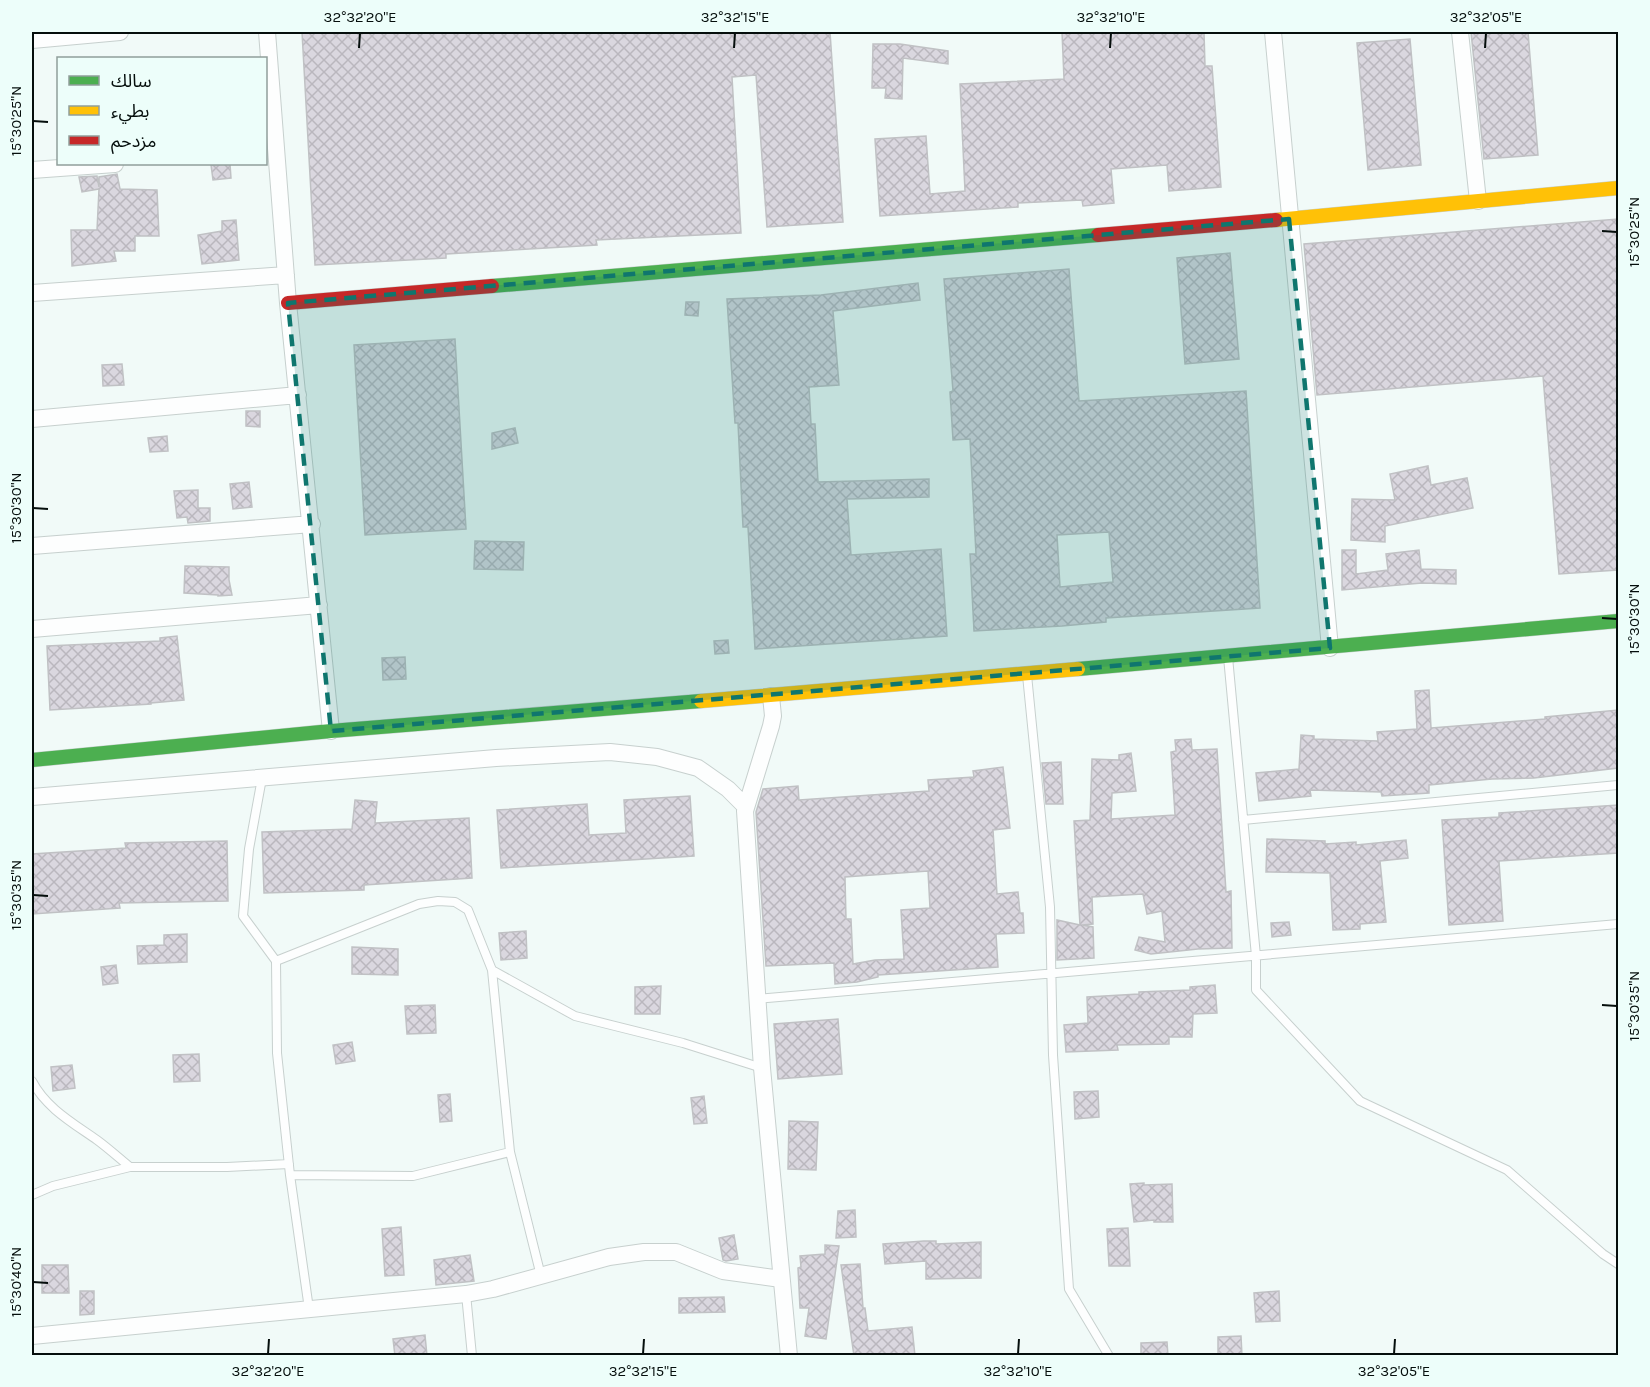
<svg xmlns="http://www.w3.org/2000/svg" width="1650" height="1387" font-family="Karla,'Noto Sans Arabic',sans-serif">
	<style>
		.building { fill: url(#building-cross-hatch); stroke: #c0c1c4; stroke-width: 1.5; fill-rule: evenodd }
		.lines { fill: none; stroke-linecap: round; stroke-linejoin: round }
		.lane-casing { stroke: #c7d0ce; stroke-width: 10 }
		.street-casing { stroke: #c7d0ce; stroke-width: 18 }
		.fast-casing { stroke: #c7d0ce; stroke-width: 15 }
		.slow-casing { stroke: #c7d0ce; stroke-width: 15 }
		.jam-casing { stroke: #c7d0ce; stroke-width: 15 }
		.lane { stroke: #fdfefe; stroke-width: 8 }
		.street { stroke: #fdfefe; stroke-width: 16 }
		.fast { stroke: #4caf50; stroke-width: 14 }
		.slow { stroke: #ffc107; stroke-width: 14 }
		.jam { stroke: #c62828; stroke-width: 14 }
		.marked { fill: #0f766e; fill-opacity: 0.2; stroke: #0f766e; stroke-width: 4.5; stroke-dasharray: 12 8; stroke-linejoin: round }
		.ticks { fill: none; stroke: #050e0c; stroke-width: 2 }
		.neatline { fill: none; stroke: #050e0c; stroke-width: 2 }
		.ticks-label { font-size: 15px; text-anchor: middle; fill: #050e0c }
	</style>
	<defs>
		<pattern id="building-cross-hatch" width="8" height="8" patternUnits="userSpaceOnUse" patternTransform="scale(1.5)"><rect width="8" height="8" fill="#dad7df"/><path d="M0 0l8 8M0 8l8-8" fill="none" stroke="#bab7be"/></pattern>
	</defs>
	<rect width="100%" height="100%" fill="#f1faf8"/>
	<!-- building -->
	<path class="building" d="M302,32h528l13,190 -76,5 -11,-152 -24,2 9,156 -145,7 1,5 -151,9v4l-131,7z
		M1062,32h142l1,34h7l9,121 -52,4 -2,-26 -56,4 3,34 -31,3 -1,-6 -64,3v4l-138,9 -5,-77 51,-3 4,58 35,-3 -5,-107 104,-5z
		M1471,32h57l10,123 -54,4z
		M1410,39l11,126 -53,5 -11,-127z
		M873,44h27l48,7v13l-45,-6 -1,41 -17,-1 1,-10h-14z
		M230,164l1,14 -18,2 -2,-15z
		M117,174l3,15 37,1 2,46h-24v15h-21l2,10 -44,5 -1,-36h26l2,-41 -17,3 -3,-15 18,-1 2,11v-10z
		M1618,219v351l-59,4 -16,-198 -226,19 -13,-151z
		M236,220l3,40 -37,4 -4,-29 24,-4v-10z
		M1230,253l9,106 -54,5 -8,-106z
		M1069,269l10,132 167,-10 14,217 -154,10v4l-44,4 -88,5 -4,-77h6l-6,-115 -17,1 -3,-48 3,-1 -9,-112zM1109,532l4,50 -53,5 -3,-52z
		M918,283l2,17 -87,11 6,74 -30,2 2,37h4l3,58 111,-3v18l-82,2 4,56 90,-6 6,87 -192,13 -7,-122h-5l-5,-104h-3l-8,-124 94,-4z
		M686,302h13l-1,14 -13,-1z
		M455,339l11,190 -101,6 -11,-190z
		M122,364l2,21 -21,1 -1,-21z
		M246,411h14v16l-14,-1z
		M515,428l3,15 -26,6v-16z
		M167,436l1,15 -18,1 -2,-14z
		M1428,466l3,19 36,-7 6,30 -88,18v16l-34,-2 1,-41 43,1 -5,-26z
		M249,482l3,25 -19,2 -3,-25z
		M198,490v18h12v13l-22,2 -1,-6 -10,1 -3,-27z
		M475,541l49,1 -1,28 -49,-1z
		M1342,550h14v24l32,-4 -2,-16 33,-4 2,19 35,1v14l-34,-1 -80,7z
		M185,566l44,1v13l3,15 -14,1v-1l-34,-2z
		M177,636l7,64 -33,3v1l-101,6 -3,-64 113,-5v-3z
		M728,640l1,13 -14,1 -1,-13z
		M405,657l1,22 -23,1 -1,-22z
		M1429,690l2,38 114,-9v-2l73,-7v58l-84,10 -42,1 -63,6v8l-47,3 -1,-4 -71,-2 1,6 -52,5 -3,-28 43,-4 2,-34 13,1v3l64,2 -1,-9 40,-3 -2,-38z
		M1191,739l1,11 25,-1 9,143 5,-1 1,57 -34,1 -47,5 -16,-4 4,-13 26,5 -3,-31 -15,3 -4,-20 -51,3 1,27 -11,1 11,2 1,31 -37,2v-40l23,5 -6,-104 16,-1 2,-61 27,1v-5l12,-2 5,38 -24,2 -1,26 64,-4 -4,-63 5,-1 -1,-11z
		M1061,762l2,42h-17l-4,-41z
		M1003,767l7,61 -17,2 4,64 21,-2 2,21h3l1,20 -28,1 2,33 -120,8v2l-21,5 -22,2 -1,-21 -68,3 -10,-154 7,-23 35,-3 1,14 130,-9 -1,-11 46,-3 -1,-6zM928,871l2,37 -29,2 3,49 -29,1 -22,4 -2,-45h-5l-1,-42z
		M690,796l4,60 -193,12 -4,-58 90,-6 2,31 37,-2 -2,-33z
		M355,800l22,2 -2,21 94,-5 3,60 -108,7v5l-100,3 -2,-61 90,-3z
		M1618,805v48l-119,8 4,60 -54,4 -7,-105 57,-3v-4z
		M1267,839l58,2v3l31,-2v3l50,-5 2,18 -28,3 6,61 -26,2v5l-27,1 -3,-57 -64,-1z
		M227,841l1,60 -109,2 1,5 -88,6v-60l94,-6 -1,-5z
		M1289,922l2,13 -19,2 -1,-14z
		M526,931l1,27 -26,2 -2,-27z
		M187,934v28l-49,2 -1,-18 27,-1v-10z
		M352,947l46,2v26l-46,-1z
		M116,965l2,18 -15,2 -2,-18z
		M1215,985l2,28 -24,1 -1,23h-23v7l-52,1 1,5 -52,2 -2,-27 24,-2 -1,-26 52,-3v-2l51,-2v-3z
		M661,986l-1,28h-25v-27z
		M435,1005l1,28 -29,1 -2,-28z
		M838,1019l4,55 -64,5 -4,-55z
		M352,1042l3,19 -19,3 -3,-19z
		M199,1054l1,27 -26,1 -1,-27z
		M72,1065l3,23 -22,3 -2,-24z
		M1098,1091l1,26 -24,2 -1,-27z
		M450,1094l2,27 -12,1 -2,-27z
		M704,1096l3,27 -13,1 -3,-26z
		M789,1121l29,1 -2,48 -28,-1z
		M1144,1183v2l28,-1 1,38h-19v-2l-20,2 -4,-38z
		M855,1210l1,27 -20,1 2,-27z
		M401,1227l3,48 -19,1 -3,-47z
		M1128,1228l2,38h-21l-2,-37z
		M734,1235l4,24 -12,2 -3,-1 -4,-22z
		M924,1241h12v3l45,-2v36l-55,1v-18l-41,3 -2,-20z
		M825,1245l14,1 -13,93 -21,-3 4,-28h-9l-2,-40 3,-1 -1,-11 25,-2z
		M470,1255l4,26 -38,4 -2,-25z
		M860,1264l3,44h2l3,23 44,-4 3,29h-61l-13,-91z
		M42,1265h26l1,28h-27z
		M80,1291h14v23l-14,1z
		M1279,1291l1,30 -24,1 -2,-29z
		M724,1297l1,15 -46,1v-15z
		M425,1335l2,21h-32l-2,-17z
		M1241,1336l1,20h-24v-19z
		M1167,1342l1,14h-27v-13z"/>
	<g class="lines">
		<defs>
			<path id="lane" d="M1228,657l28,299v34l104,111 147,69 96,84 15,10
				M1027,675l23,232 3,148 16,234 40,67
				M262,778l-13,71 -6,67 33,45 1,92 13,122 19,134
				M1243,820l375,-35
				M276,961l143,-57 19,-3 17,1 13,8 24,60 18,182 31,124
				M492,970l83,46 108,27 79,25
				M757,999l861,-75
				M32,1081c14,27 41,42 65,59 11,8 22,18 33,27
				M290,1175l123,1 97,-24
				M32,1195l21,-9 77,-19h97l62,-3
				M466,1294l6,62"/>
			<path id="street" d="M267,32l21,271 43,428
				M1273,32l57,616
				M1460,32l18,169
				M32,40l88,-8
				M32,170l83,-6
				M32,293l254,-18
				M32,419l266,-24
				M32,546l280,-22
				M32,629l287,-24
				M771,696l2,20 -2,10 -26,85 17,257 27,288
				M32,797l464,-39 114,-6 47,5 41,11 30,21 17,17
				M32,1336l434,-42 27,-5 116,-32 35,-5h32l47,19 58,8"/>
			<path id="fast" d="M492,286l606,-51
				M1078,669l540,-48
				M32,760l299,-29 370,-30"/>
			<path id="slow" d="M1276,220l342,-32
				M701,701l377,-32"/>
			<path id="jam" d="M1098,235l178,-15
				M288,303l204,-17"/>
		</defs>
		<!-- lane casing -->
		<use href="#lane" class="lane-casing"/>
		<!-- street casing -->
		<use href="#street" class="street-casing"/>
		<!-- fast casing -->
		<use href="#fast" class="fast-casing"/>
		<!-- slow casing -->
		<use href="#slow" class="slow-casing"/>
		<!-- jam casing -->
		<use href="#jam" class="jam-casing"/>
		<!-- lane -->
		<use href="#lane" class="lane"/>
		<!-- street -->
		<use href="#street" class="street"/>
		<!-- fast -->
		<use href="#fast" class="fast"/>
		<!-- slow -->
		<use href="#slow" class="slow"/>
		<!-- jam -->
		<use href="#jam" class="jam"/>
	</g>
	<!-- marked area -->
	<path class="marked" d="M1289,219l41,429 -999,83 -43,-428z"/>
	<!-- ticks -->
	<path class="ticks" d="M359,48l1,-15M734,48l1,-15M1110,48l1,-15M1485,48l1,-15M33,121l15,1M1602,231l15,1M33,508l15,1M1602,618l15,1M33,895l15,1M1602,1005l15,1M33,1282l15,1M268,1354l1,-15M643,1354l1,-15M1018,1354l1,-15M1394,1354l1,-15"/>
	<!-- border -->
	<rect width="1650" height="1387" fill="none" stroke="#edfefa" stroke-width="66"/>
	<!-- legend -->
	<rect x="57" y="57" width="210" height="108" fill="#edfefa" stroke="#909e9b" stroke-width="1.5"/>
	<rect x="69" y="76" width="30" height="9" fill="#4caf50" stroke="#909e9b" stroke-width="1.5"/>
	<text x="111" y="87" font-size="18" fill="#050e0c">سالك</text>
	<rect x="69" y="106" width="30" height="9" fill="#ffc107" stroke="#909e9b" stroke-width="1.5"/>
	<text x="111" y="117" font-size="18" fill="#050e0c">بطيء</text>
	<rect x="69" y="136" width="30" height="9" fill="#c62828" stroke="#909e9b" stroke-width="1.5"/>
	<text x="111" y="147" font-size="18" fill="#050e0c">مزدحم</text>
	<rect x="33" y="33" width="1584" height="1321" class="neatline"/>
	<g class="ticks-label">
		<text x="360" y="22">32°32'20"E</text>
		<text x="735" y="22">32°32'15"E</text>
		<text x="1111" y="22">32°32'10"E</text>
		<text x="1486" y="22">32°32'05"E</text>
		<text transform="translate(16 121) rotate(-90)" y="5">15°30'25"N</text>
		<text transform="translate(1634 232) rotate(-90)" y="5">15°30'25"N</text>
		<text transform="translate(16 508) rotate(-90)" y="5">15°30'30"N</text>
		<text transform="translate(1634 619) rotate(-90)" y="5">15°30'30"N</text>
		<text transform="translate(16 895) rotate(-90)" y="5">15°30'35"N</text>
		<text transform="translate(1634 1006) rotate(-90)" y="5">15°30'35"N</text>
		<text transform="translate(16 1282) rotate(-90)" y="5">15°30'40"N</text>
		<text x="268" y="1376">32°32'20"E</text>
		<text x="643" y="1376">32°32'15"E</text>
		<text x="1018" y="1376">32°32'10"E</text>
		<text x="1394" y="1376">32°32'05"E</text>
	</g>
</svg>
